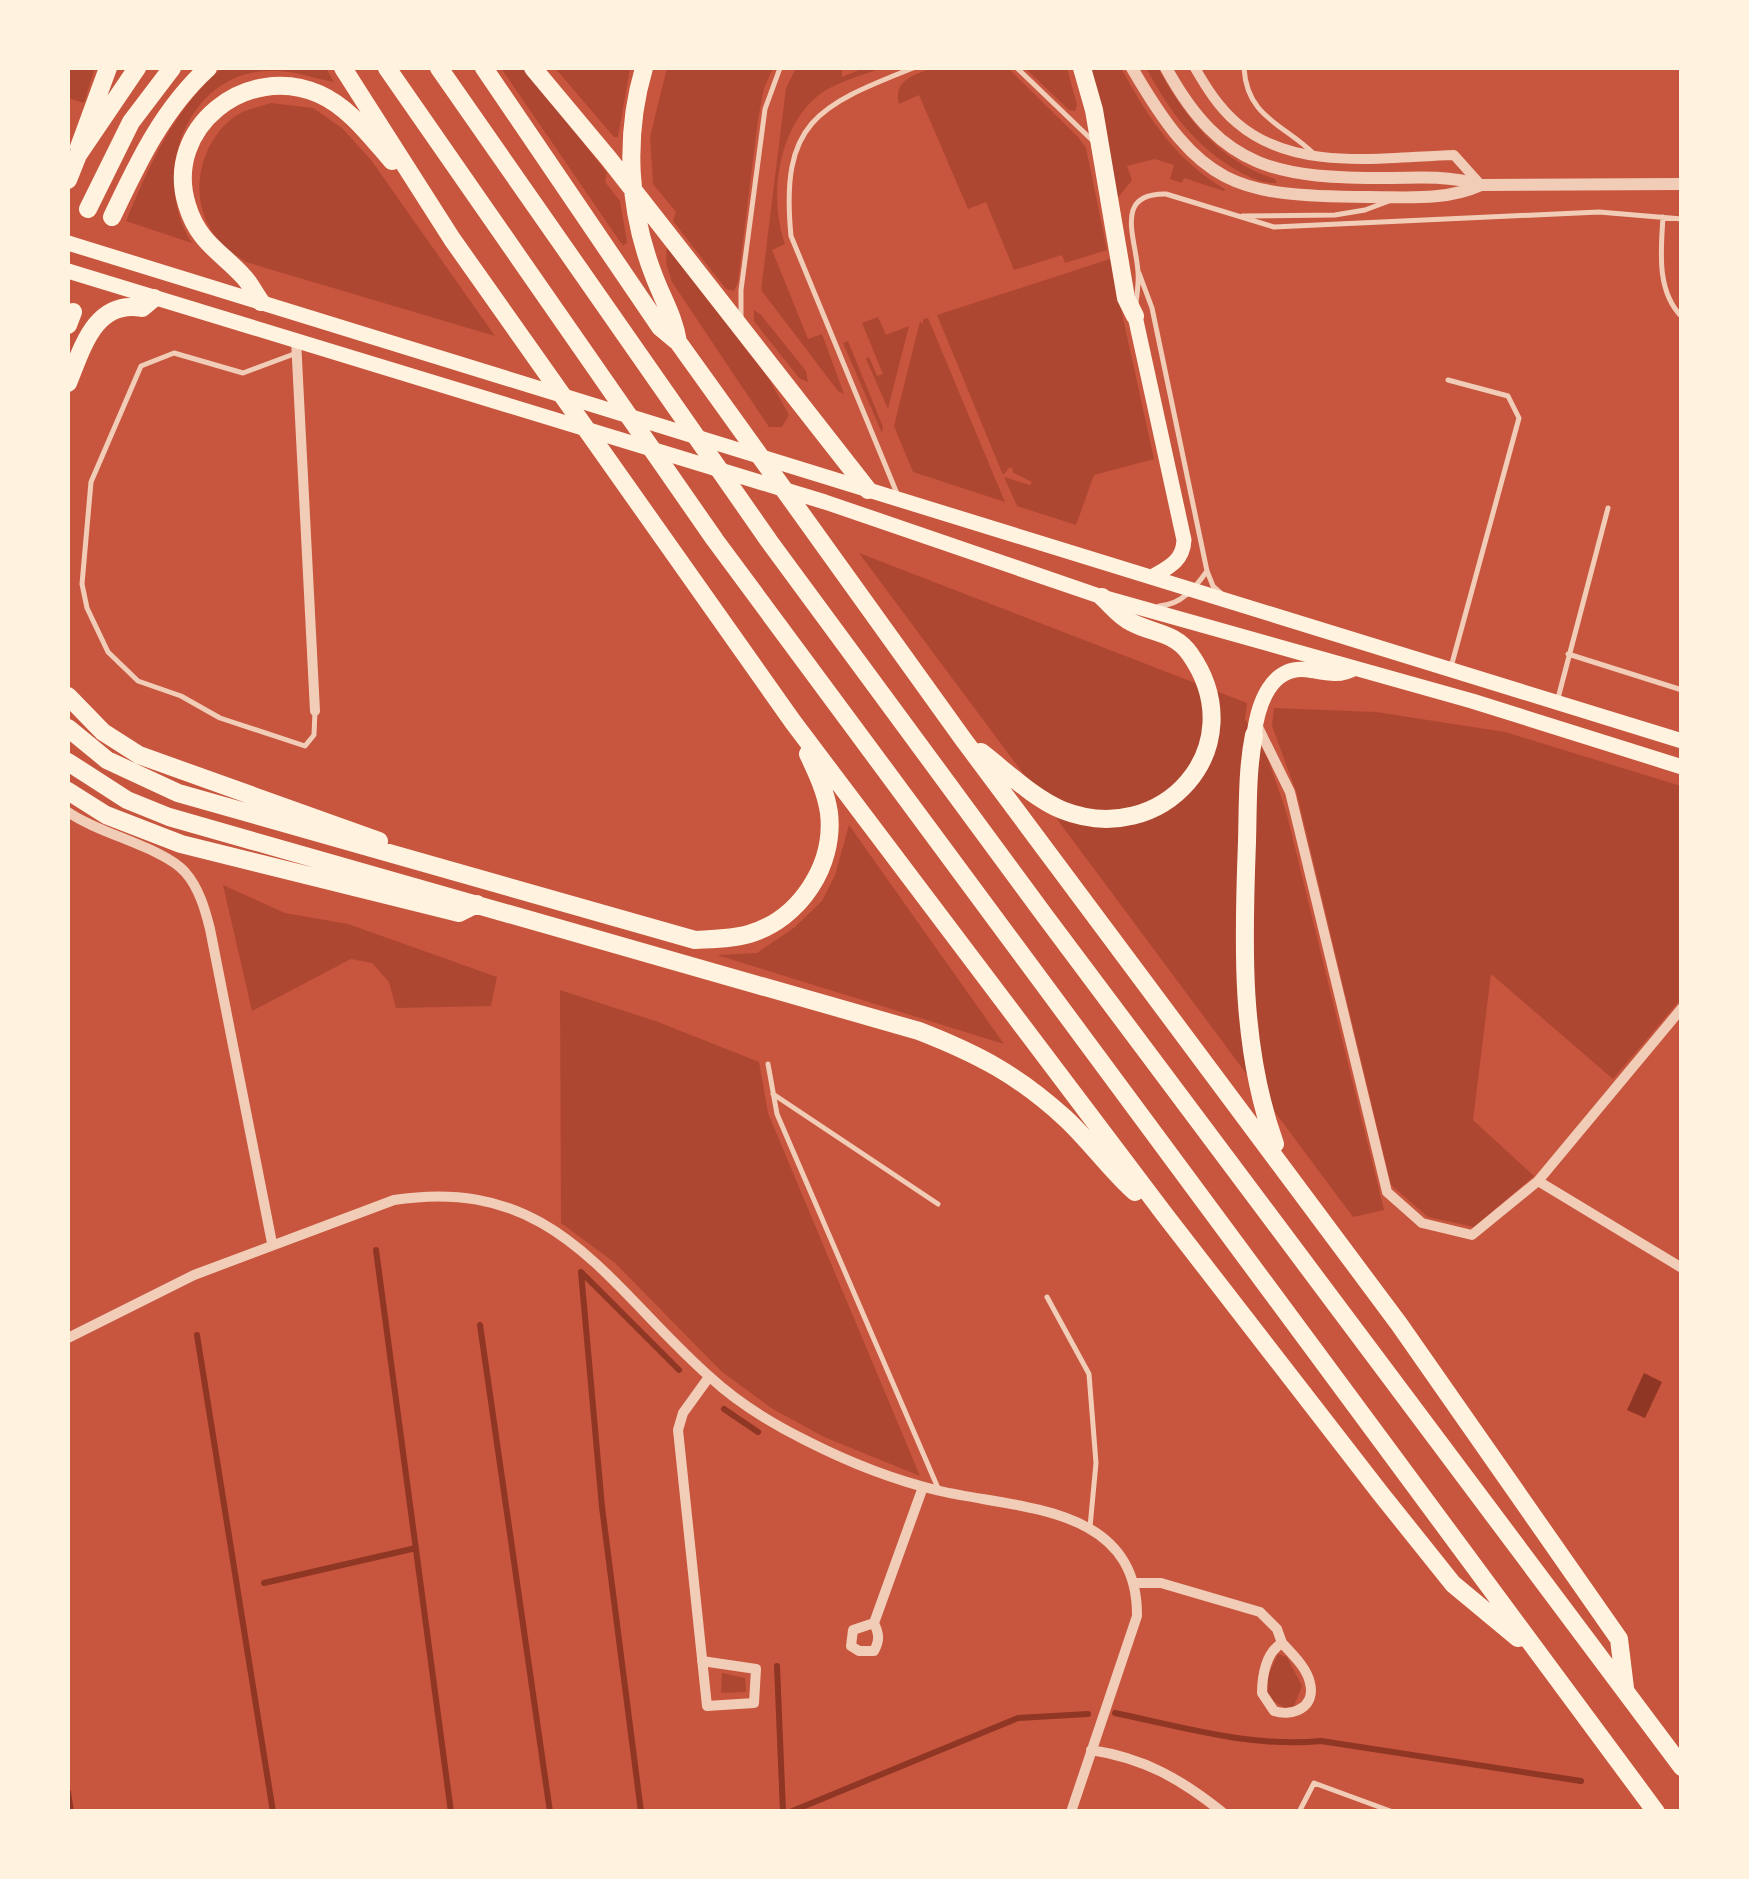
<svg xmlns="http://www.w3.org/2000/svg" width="1749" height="1879" font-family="Lato,sans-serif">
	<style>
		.green { fill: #ae4732 }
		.water { fill: #8f3625 }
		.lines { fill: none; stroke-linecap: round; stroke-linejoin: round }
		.stream { stroke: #8f3625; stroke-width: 6 }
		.service { stroke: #f1ccb7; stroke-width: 5 }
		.minor { stroke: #f1ccb7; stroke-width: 10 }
		.tertiary { stroke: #f1ccb7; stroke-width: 12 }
		.primary { stroke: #fff3e0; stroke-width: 15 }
		.motorway { stroke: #fff3e0; stroke-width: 18 }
	</style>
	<rect width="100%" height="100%" fill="#c8553d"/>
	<!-- green -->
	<path class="green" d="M68,68h27l-11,35 -16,-5z
		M222,68h104l8,14c-22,-4 -44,-13 -68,-11 -83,5 -115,109 -74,172l-66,-22c24,-57 48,-112 96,-153z
		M501,68h23l83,105 -2,9 15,19 7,41 -4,4z
		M555,68h75l-12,69h-4z
		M667,68h106l-9,20 -6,31 -20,163 -4,9 -8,-2 -53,-68 3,-9 -23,-28 -3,-47z
		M796,68h46v9l22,-9h18c-19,7 -42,13 -59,24 -45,31 -55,105 -38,152l-13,6 36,89 14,-5 22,60 -6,-3 -77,-101 25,-202z
		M932,68h76l70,69 8,11 21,102 -42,13 -3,-8 -48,15 -28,-68 -18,7 -49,-114 -20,9c-6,-24 15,-29 33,-36z
		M1025,68h42l10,37 -2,6 -6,-1z
		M1091,68h30c27,49 54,92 104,121l-1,2 -40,-13 -2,5 -12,-4 4,-14 -19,-6 -28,7 5,14 -15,19z
		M1146,68h12c27,50 61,93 117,111l2,4c-13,1 -26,-5 -37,-11 -45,-25 -70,-60 -94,-104z
		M271,103l42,5 29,20 29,32 124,176 -249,-74c-8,-6 -19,-11 -25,-19 -35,-37 -25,-97 13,-126 10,-8 26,-10 37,-14z
		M667,247l102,132 20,36 -7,12h-13l-97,-145 -6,-19z
		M1110,259l44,200 -60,16 -18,50 -59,-19 -13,-29 26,8 2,-3 -20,-10 1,-3 -3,-2 -7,8 -66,-160z
		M754,310l7,5 45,56 2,11 -9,-4 -45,-57z
		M878,317l8,18 23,-9 -21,83 -22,-50 3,-2 8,19 6,-2 -21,-51z
		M928,318l77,184 -92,-30 -19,-46 26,-105 3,4v-6z
		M848,341l35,86 -1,6 -39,-90z
		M859,553l388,150 -2,16 23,40 18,52 98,399 -31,7z
		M1274,708l102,4 129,20 176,54v213l-68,80 -122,-105 -18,146 61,56 -60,51 -46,-10 -37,-32 -94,-391 -25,-68z
		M849,825l155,219 -287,-89 40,-2 38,-26 27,-26 13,-26z
		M223,885l62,28 63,11 149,53 -6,29 -95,2 -7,-26 -17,-19 -21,-4 -99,52z
		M560,990l98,32 101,40 9,51 152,363 -96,-39 -53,-29 -50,-37 -106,-108 -54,-40z
		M1278,1654l9,3 15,29 -8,20 -9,2 -17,-10v-22z
		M722,1673l23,5 1,14 -25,1z"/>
	<!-- water -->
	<path class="water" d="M1644,1373l18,9 -17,36 -18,-8z"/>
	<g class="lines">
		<!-- stream -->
		<path class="stream" d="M376,1250l75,562
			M480,1325l70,487
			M197,1335l76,477
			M724,1409l34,23
			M264,1583l152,-35
			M777,1666l6,146
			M1115,1713c67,14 138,35 206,28l260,40
			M68,1792l3,20
			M641,1812l-39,-305 -21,-235 98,98
			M790,1812l228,-94 70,-4"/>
		<!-- service -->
		<path class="service" d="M1017,68l77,74
			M1244,68c3,50 40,56 70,86
			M1242,216l93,-1 30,-5 24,-9
			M1663,217c-2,33 -7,74 19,100
			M1139,273l13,35 55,263 6,15 9,8
			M1136,303c1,-10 3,-21 2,-31 -2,-34 -25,-79 28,-78l108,33 325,-15 83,7
			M741,318v-28l24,-181 15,-41
			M294,354l-51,19 -69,-20 -33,13 -50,116 -9,102 5,24 21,44 30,29 43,15 39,22 85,28 9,-11 1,-24
			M1448,380l60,16 11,22 -68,249
			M898,496l-107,-260c-11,-114 26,-130 122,-168
			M1159,606c22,-1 36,-18 48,-35
			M1568,654l114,36
			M1557,702l51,-194
			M768,1064l9,50 161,374
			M773,1094l165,110
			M1047,1297l42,77 7,89 -6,64
			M1299,1812l15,-29 79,29"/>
		<!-- minor -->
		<path class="minor" d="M1195,68c11,19 24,40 42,55 58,50 146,34 217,32l26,29
			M296,340l19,371
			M1257,725l33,67 97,400 35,31 50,12 66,-54 144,-173
			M68,812c31,22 94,35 117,60 14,16 20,37 25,57l62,314
			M1538,1181l144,87
			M68,1338l126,-63 200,-75c162,-25 213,86 316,177 28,26 61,46 95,63 43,22 88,40 135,51 78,18 198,14 197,125l-66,196
			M1133,1583h28l99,29 17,17 5,14
			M874,1623c5,11 6,17 0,28h-15l-8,-5 2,-16 21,-7 49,-136
			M1282,1643c11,12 25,25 28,40 6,24 -17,34 -36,28l-12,-18c0,-17 4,-41 20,-50z
			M702,1661l54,8 -2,34 -47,3 -29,-276 5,-17 26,-36
			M1091,1750c53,8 90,29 131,62"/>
		<!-- tertiary -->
		<path class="tertiary" d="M1132,68c69,119 102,128 236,129 39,0 78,4 113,-12l201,-1
			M1166,68c57,104 114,110 224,110 32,-1 61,-2 91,7"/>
		<!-- primary -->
		<path class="primary" d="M68,243l1614,498
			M68,271l757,231 277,95 370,104 210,66
			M1135,316l49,224c-1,21 -15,27 -32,37
			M1254,735c4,-31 17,-71 55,-65 17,3 31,7 46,-2"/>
		<!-- motorway -->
		<path class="motorway" d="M343,68l109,171 341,483 372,493 216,279 72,90 65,54
			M387,68l328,472 941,1272
			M439,68l330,473 276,375 637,851
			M484,68l176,259 18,15 285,397 436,585 220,315 6,49
			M533,68l76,91 259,331
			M644,68c-20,68 -16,142 10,208 9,24 20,41 24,66
			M1082,68l12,42 32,188 9,18
			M79,147l29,-79
			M68,180l10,-25 59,-87
			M88,209l43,-87 41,-54
			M112,217c26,-55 51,-108 96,-149
			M261,302c-6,-8 -11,-19 -18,-26 -23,-25 -45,-34 -56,-71 -24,-77 60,-143 132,-111 30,13 52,43 73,67
			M68,325l5,-13
			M68,383c14,-34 27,-84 74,-75l12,-10
			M68,696l35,36 36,23 240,86
			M68,728l39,32 71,33 517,147c18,-1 37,-1 54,-6 51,-15 86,-69 80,-121 -3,-21 -12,-40 -21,-59
			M1254,735c-7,35 -6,71 -7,107 -4,102 -7,205 28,302
			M981,752c25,19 52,46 81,58 100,40 193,-63 128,-156 -15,-22 -37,-20 -59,-32 -11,-5 -20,-17 -29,-25
			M68,762l59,38 42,17 750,214c59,23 99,44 146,87 25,23 45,52 70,74
			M68,791l38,24 75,29 278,69 18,-9"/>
	</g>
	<!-- border -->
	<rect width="1749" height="1879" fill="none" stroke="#fff3e0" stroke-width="140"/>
</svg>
